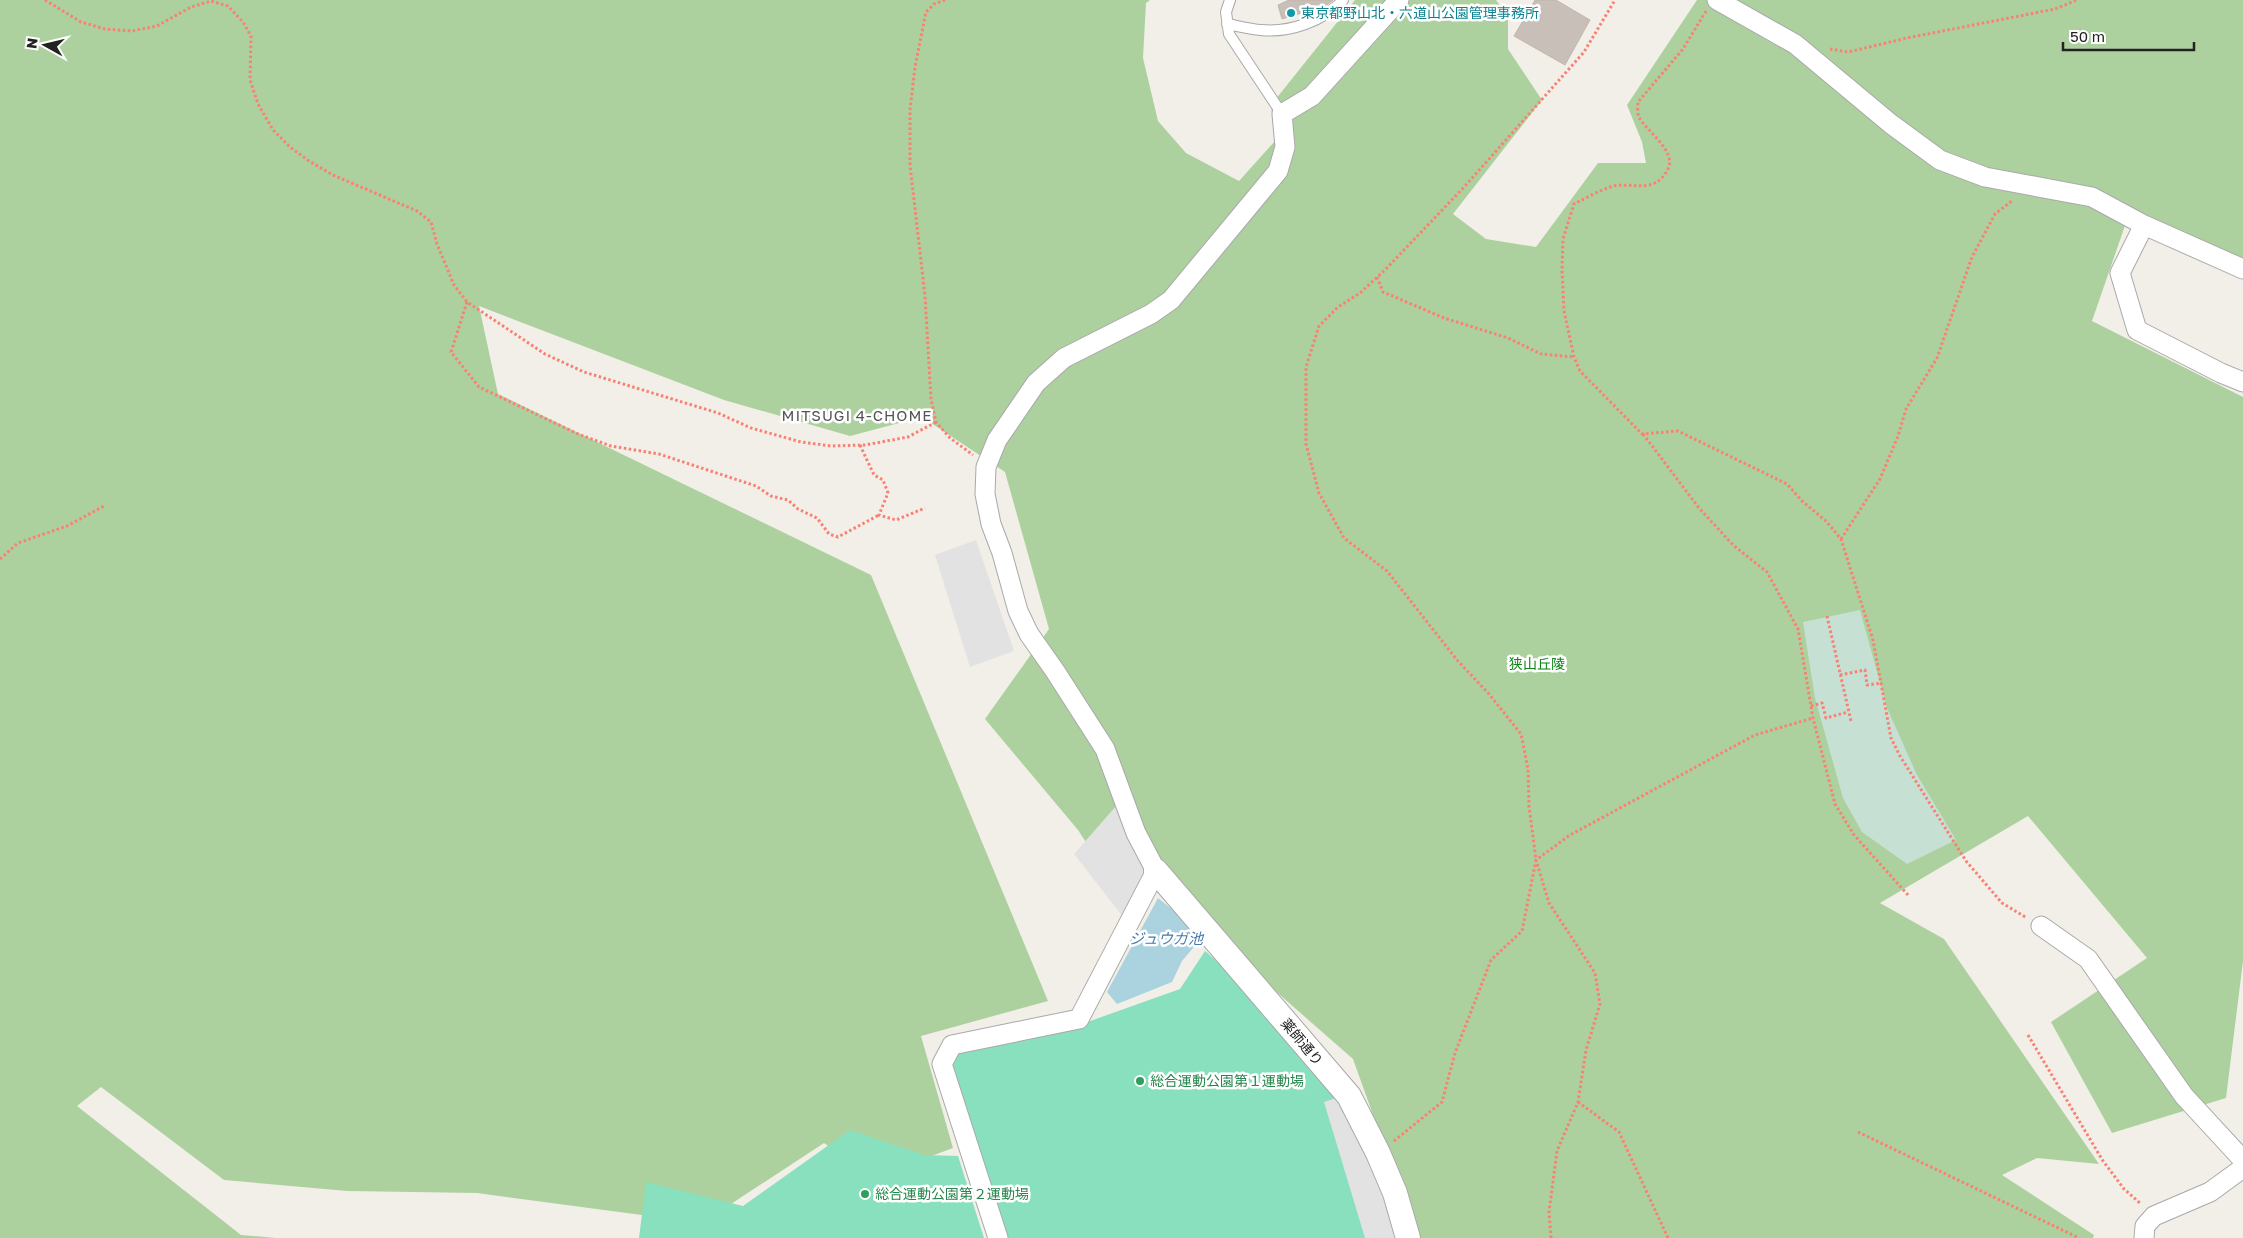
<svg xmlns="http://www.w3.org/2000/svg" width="2243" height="1238" font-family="'Golos Text','Noto Sans JP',sans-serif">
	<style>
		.forest { fill: #add19e }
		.wetland { fill: #c6e0d4 }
		.pitch { fill: #88e0be }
		.parking { fill: #e2e2e2 }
		.water { fill: #aad3df }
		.building { fill: #c7bfb8; stroke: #c4b6ab }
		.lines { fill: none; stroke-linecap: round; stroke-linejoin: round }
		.service-casing { stroke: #a9a9a9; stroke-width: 12 }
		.minor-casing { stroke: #a9a9a9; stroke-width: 21 }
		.tertiary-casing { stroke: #a9a9a9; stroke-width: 26 }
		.path { stroke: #fa8072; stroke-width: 3; stroke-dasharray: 2.5 2.5; stroke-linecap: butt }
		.service { stroke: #fff; stroke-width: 10 }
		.minor { stroke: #fff; stroke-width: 19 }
		.tertiary { stroke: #fff; stroke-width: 24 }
		.culture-dot { fill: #0f9aa8; stroke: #fff; stroke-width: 2 }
		.leisure-dot { fill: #2e9e5b; stroke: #fff; stroke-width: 2 }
		.labels { text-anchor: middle; stroke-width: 5; stroke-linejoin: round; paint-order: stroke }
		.culture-label { font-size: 14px; fill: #0d838f; stroke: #fff; text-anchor: start }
		.park-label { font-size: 14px; fill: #0c8416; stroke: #fff }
		.street-label { font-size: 14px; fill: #222; stroke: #fff }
		.leisure-label { font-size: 14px; fill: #27864d; stroke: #fff; text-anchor: start }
		.neighbourhood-label { font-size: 15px; letter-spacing: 1px; fill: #555; stroke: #fff }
		.water-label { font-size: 15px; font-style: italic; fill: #4a7aab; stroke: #fff }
	</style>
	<rect width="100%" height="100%" fill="#f2efe9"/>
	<!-- forest -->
	<path class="forest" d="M0,0h1150l-4,3 -3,55 15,63 28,32 53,28 36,-40 -4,-36 84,-105h141l12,16v33l34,51 -89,114 33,25 50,8 62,-84h48l-4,-21 -15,-37 70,-105h546v262l-114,-48 -37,107 151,76v564l-17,137 -114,35 -61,-111 96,-64 -119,-142 -148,87 64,36 155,225 -62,-6 -35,17 92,60 -1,3h-676l-64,-179 -194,-170 -34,13 -47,-72 -93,-111 64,-90 -44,-157 -83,-55 -72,19 -126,-36 -245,-94 19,88 373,181 177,426 -127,35 32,112 -81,30 -48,-35 -122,80 -225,-30 -130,-2 -123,-11 -123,-93 -24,19 164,129 35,3h-276z"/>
	<!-- wetland -->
	<path class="wetland" d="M1860,610l27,98 30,67 39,65 -49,24 -45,-32 -19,-34 -28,-100 -12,-76z"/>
	<!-- pitch -->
	<path class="pitch" d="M1205,951l72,62 62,84 71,141h-405l-57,-173 8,-15 123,-25 101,-36z
		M850,1130l74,25 34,1 26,82h-345l7,-56 97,24z"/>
	<!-- parking -->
	<path class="parking" d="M976,540l38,111 -44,16 -35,-112z
		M1124,797l30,54 -30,67 -50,-64z
		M1339,1097l71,141h-45l-41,-136z"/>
	<!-- water -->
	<path class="water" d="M1158,898l46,37 -22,26 -10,21 -55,22 -10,-12z"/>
	<!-- building -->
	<path class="building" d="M1289,0h44l-6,5 -45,14 -4,-14z
		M1535,0h21l34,20 -25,45 -51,-29z"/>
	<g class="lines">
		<defs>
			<path id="service" d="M1230,0l-4,12 3,22 53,80
				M1227,24c11,2 23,5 34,6 28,3 63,-9 82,-30"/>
			<path id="minor" d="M1717,0l78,44 96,80 49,36 45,17 107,20 52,28 99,44
				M2144,225l-24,48 17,57 84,43 22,9
				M2041,926l47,33 96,137 59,64
				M998,1238l-56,-174 10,-19 127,-26 77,-148 -20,-38 -31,-84 -50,-78 -26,-37 -11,-23 -16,-58 -11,-29 -6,-30 1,-27 11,-27 39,-57 28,-25 87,-44 20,-14 107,-129 7,-24 -3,-33 30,-18 87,-96
				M2144,1238l1,-12 9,-10 56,-24 33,-24"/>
			<path id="tertiary" d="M1156,871l193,225 29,57 17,40 13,45"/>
		</defs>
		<!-- service casing -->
		<use href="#service" class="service-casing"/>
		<!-- minor casing -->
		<use href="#minor" class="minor-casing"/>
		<!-- tertiary casing -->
		<use href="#tertiary" class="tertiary-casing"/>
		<!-- path -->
		<path class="path" d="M45,0l36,22 24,7 27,2 25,-5 34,-19 20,-6 17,5 15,16 8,14 -1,44 8,24 15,26 17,17 19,14 24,14 84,36 14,11 6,22 17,41 13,17 78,52 39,18 134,41 33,15 50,14 30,4 34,-1 43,-8 28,-15
			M945,0l-11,4 -8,8 -11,55 -5,43v55l15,131 6,103 5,23 14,16 23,17
			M1706,11l-23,38 -45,53c0,4 -1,11 1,15 7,14 38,34 29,52 -13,26 -35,13 -55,17 -13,4 -27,12 -39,18l-11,35 -1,31 2,41 10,46 6,14 62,63 36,-3 109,53 15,17 24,20 15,18 32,101 18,98 9,18 66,105 36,42 25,15
			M1830,49l18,3 59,-14 148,-29 22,-9
			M1377,277l6,15 61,26 64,20 33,16 33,3
			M467,302l-16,50 28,35 99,47 33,12 48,8 97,32 15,10 17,4 10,9 19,9 12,16 9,3 41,-22
			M1643,434l56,74 34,37 34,27 31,57 15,89 22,86 19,31 54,60
			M860,445l14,30 9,5 5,13 -9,22 17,5 29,-12
			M1841,539l39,-60 18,-43 8,-27 31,-51 35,-101 23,-43 18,-14
			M0,559l18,-16 49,-17 37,-20
			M1827,616l24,105
			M1840,675l25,-5 2,15 15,-2
			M1811,706l11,-3 4,15 22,-6
			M2028,1035l75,126 21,28 17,15
			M1578,1102l41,30 49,106
			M1858,1132l221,106
			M1394,1141l48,-39 13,-49 36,-93 31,-29 14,-71 -7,-54 -1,-37 -7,-35 -32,-40 -32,-34 -70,-89 -43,-33 -25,-45 -13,-49v-77l13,-41 19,-19 22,-14 25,-23 81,-85 118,-133 31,-52
			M1551,1238l-2,-26 8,-61 21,-49 8,-52 14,-46 -5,-31 -46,-70 -13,-43 34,-25 185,-100 58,-17"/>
		<!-- service -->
		<use href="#service" class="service"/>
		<!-- minor -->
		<use href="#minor" class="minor"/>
		<!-- tertiary -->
		<use href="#tertiary" class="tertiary"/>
	</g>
	<!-- markers -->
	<circle class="culture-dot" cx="1291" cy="13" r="5"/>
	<g class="leisure-dot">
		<circle cx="1140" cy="1081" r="5"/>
		<circle cx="865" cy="1194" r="5"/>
	</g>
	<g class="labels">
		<!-- culture labels -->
		<g class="culture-label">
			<text x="1301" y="18">東京都野山北・六道山公園管理事務所</text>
		</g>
		<!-- park labels -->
		<g class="park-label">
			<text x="1537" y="669">狭山丘陵</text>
		</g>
		<!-- street labels -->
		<g class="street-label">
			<text transform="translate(1302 1042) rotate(50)" y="5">薬師通り</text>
		</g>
		<!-- leisure labels -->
		<g class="leisure-label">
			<text x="1150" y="1086">総合運動公園第１運動場</text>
			<text x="875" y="1199">総合運動公園第２運動場</text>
		</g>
		<!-- neighbourhood labels -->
		<g class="neighbourhood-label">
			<text x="857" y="421">MITSUGI 4-CHOME</text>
		</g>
		<!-- water labels -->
		<g class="water-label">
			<text x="1166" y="944">ジュウガ池</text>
		</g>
	</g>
	<!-- north arrow -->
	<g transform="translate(45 45) rotate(278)" stroke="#ffffff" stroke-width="4" paint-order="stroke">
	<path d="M0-4L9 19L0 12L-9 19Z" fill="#222222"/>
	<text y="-8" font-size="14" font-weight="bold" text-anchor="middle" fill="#222222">N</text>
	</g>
	<!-- scale -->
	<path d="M2063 42v8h131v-8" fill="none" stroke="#222222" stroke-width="2.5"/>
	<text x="2070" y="42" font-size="15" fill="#222222" stroke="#ffffff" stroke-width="4" paint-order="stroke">50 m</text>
</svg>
